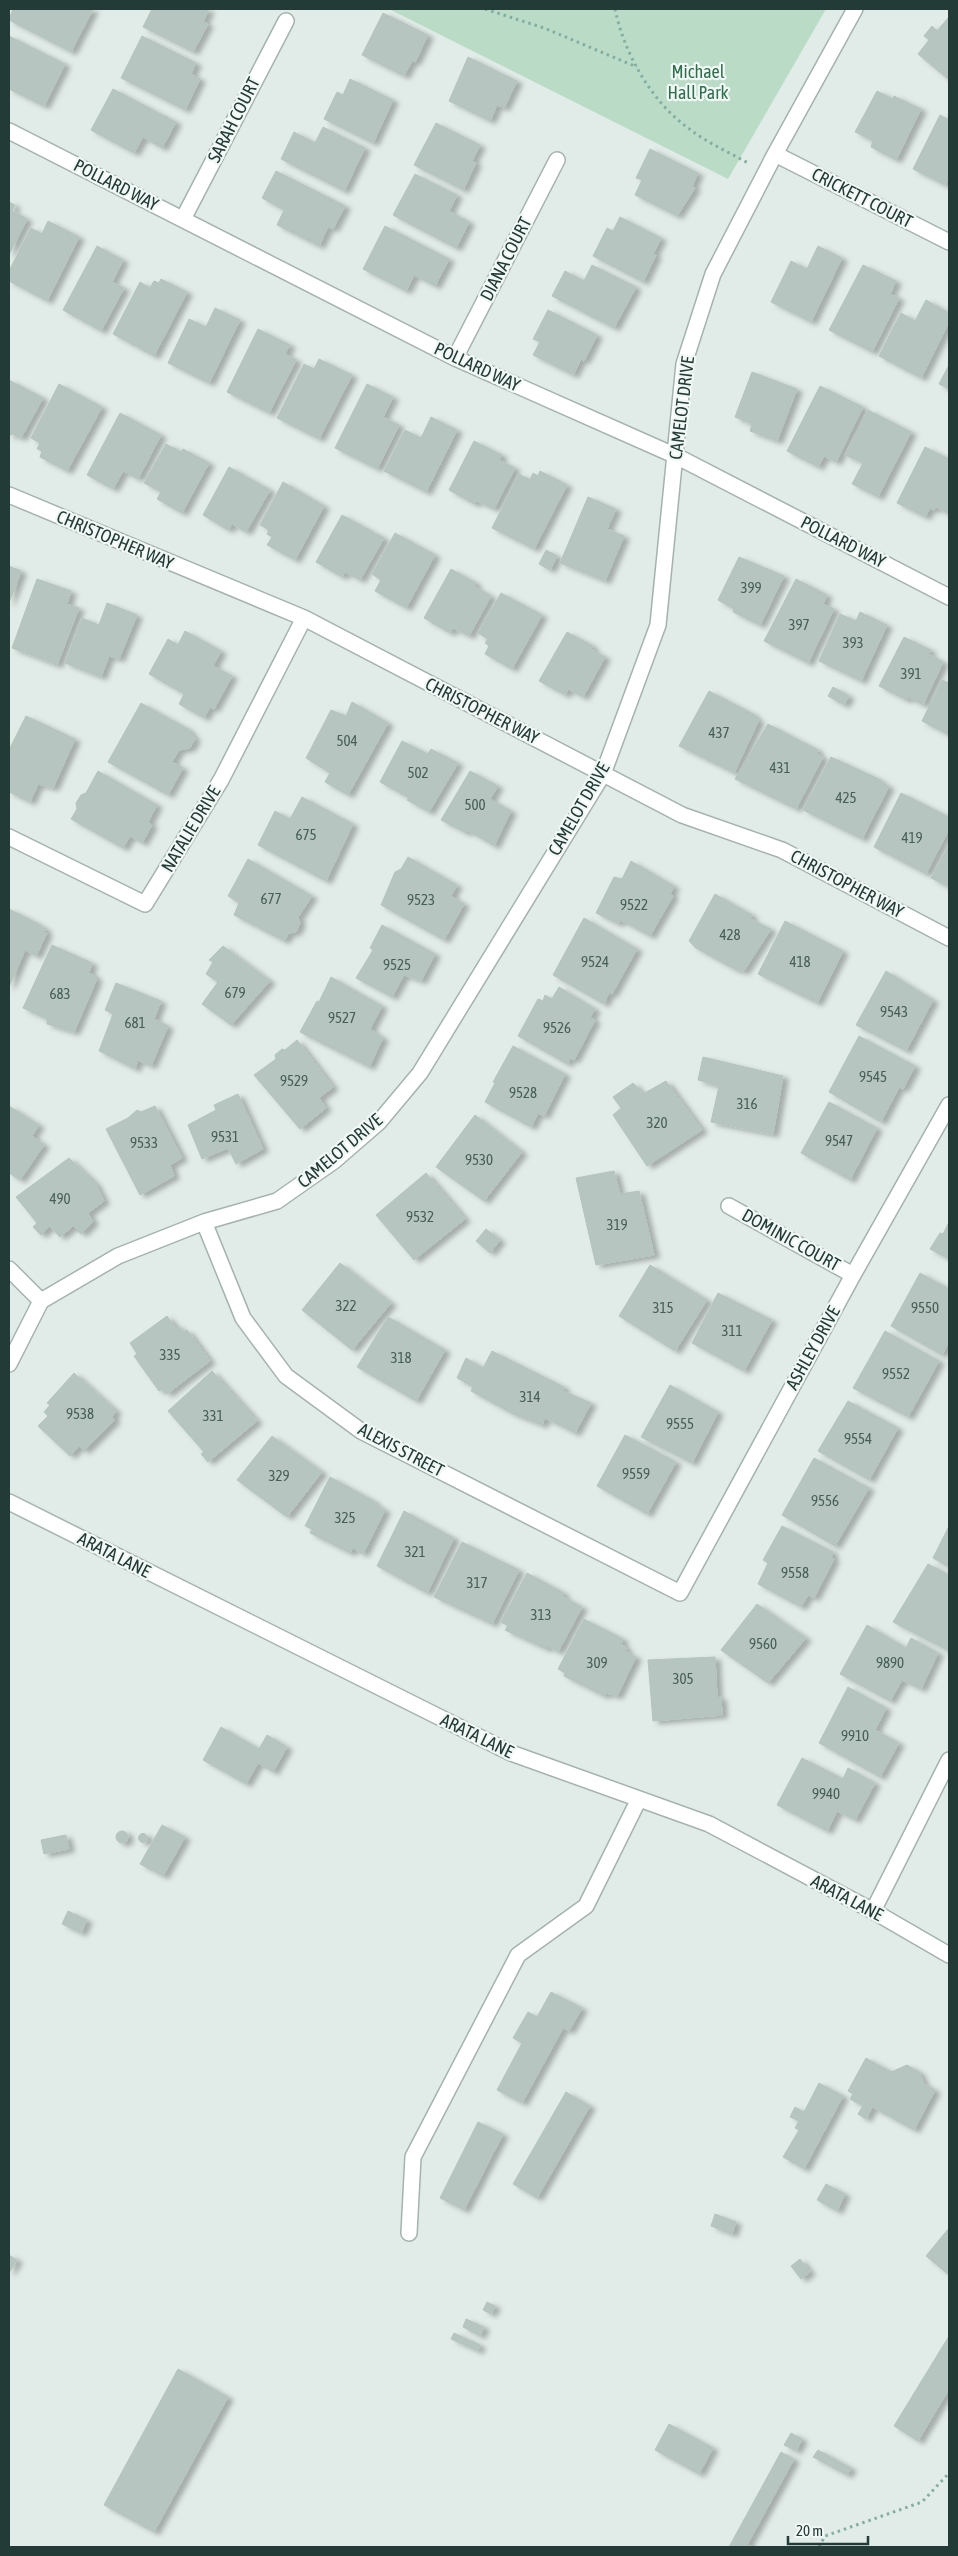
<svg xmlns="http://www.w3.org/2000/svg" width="958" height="2556" font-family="'Asap Condensed',sans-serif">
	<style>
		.green { fill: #badbc6 }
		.building { fill: #b6c5c0; stroke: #b3c4be; filter: url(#shadow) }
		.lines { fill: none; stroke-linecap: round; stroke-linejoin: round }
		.minor-casing { stroke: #a4b3ae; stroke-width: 18 }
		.path { stroke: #82ada3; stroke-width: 3; stroke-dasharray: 2.5 4; stroke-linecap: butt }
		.minor { stroke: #fff; stroke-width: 15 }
		.labels { text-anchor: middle; stroke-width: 4.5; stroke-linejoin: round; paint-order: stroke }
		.number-label { font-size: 15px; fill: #475e58 }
		.park-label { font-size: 18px; fill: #2e6f4c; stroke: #f1f7f5 }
		.street-label { font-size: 18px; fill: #223b36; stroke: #f1f7f5 }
	</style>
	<defs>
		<filter id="shadow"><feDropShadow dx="5.5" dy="3" stdDeviation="2.5" flood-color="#0004"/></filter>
	</defs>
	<rect width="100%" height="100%" fill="#e1ebe7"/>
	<!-- green -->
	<path class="green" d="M389,9h437l-98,170z"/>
	<!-- building -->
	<path class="building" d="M13,9h80l-22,43 -62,-32z
		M152,9h57l-6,13 5,2 -15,28 -50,-25z
		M383,13l45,22 -13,27 -3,-1 -8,15 -42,-21z
		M948,18l1,1v61l-31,-26 11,-14 -5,-4 8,-10 5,5z
		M9,36l56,28 -21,42 -35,-17z
		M142,36l54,27 -5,11 9,5 -15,31 -64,-32z
		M468,57l49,24 -13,27 -7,-3 -7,16 -41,-20z
		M350,79l43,21 -20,43 -49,-24 13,-27 6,3z
		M113,89l63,33 -14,26 -19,-11 -9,16 -43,-23z
		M877,91l16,8 1,-3 27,13 -25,51 -25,-13 2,-6 -18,-9z
		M940,115l9,5v57l-4,8 -32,-16z
		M436,123l44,22 -8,16 4,2 -13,27 -49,-25z
		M323,127l42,21 -21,43 -63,-32 13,-27 21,11z
		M650,149l48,24 -6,13 3,2 -18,28 -42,-21 7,-15 -6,-2z
		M276,171l69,35 -12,23 -5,-2 -9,19 -42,-21 7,-15 -22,-12z
		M415,174l42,21 -8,16 20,11 -13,26 -63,-33z
		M9,202l6,3 -3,6 15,8 -18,36z
		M620,217l41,21 -8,16 3,1 -13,27 -50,-26 14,-28 6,3z
		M48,221l31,16 -32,64 -38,-20v-10l22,-43 11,6z
		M385,226l64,33 -14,27 -21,-11 -8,16 -43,-22z
		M97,246l26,14 -11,22 12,6 -23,43 -38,-21z
		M818,246l24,12 -31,64 -40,-20 20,-41 16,8z
		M592,265l44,22 -22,41 -62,-32 13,-25 19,10z
		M863,265l33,16 -6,13 9,4 -27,54 -43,-22z
		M161,279l26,13 -33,64 -41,-22 27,-52 10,6 4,-7 5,2z
		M926,300l23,13v9l-28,56 -42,-22 22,-43 14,8z
		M215,308l25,12 -31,63 -41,-20 21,-44 17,8z
		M548,310l49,25 -13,26 -3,-2 -8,16 -40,-20 7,-13 -7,-3z
		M258,329l32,16 -5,9 11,6 -27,53 -42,-21z
		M319,359l33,16 -33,64 -42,-21 27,-54 10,5z
		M949,365v24l-10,-5z
		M752,372l45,17 -20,52 -27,-10 2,-7 -17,-7z
		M9,380l34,18 -22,40 -9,-4 -3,2z
		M59,384l43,23 -35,64 -27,-14 2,-6 -5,-2 3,-6 -9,-5z
		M367,384l26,13 -10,20 16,8 -22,44 -42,-21z
		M820,386l43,21 -27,55 -12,-6 -6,11 -31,-16z
		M868,410l43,22 -33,65 -26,-13 11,-21 -18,-8z
		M120,413l41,22 -23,44 -15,-8 -10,18 -26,-14z
		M431,417l26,13 -31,62 -42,-21 21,-41 16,8z
		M474,441l28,14 -3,5 16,8 -21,41 -17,-8 -3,3 -25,-14z
		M166,444l15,8 2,-3 26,14 -27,50 -25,-14 4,-7 -17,-9z
		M925,447l24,12v50l-2,4 -11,-6 -2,3 -4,-2 -5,9 -28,-14z
		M229,467l41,23 -24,42 -14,-8 -4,6 -25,-15z
		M540,471l27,14 -33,64 -42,-21 27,-54 11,6 3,-7 5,3z
		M283,482l41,24 -29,54 -28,-15 5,-8 -5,-3 2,-4 -9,-5z
		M588,497l28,12 -9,20 17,7 -19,45 -45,-18z
		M342,515l42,23 -24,42 -15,-8 -3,5 -26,-15z
		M395,533l40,22 -29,53 -31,-17 6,-11 -9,-6z
		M546,550l11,6 -7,14 -11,-6z
		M739,557l45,19 -24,49 -27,-13 1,-3 -16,-9z
		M9,566l12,5 -12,32z
		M451,569l25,14 -2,3 17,10 -22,40 -16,-8 -3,5 -26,-15z
		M37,579l34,12 -4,13 12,4 -22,57 -45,-17z
		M796,579l31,16 -4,9 11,5 -26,54 -44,-22z
		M501,593l41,22 -30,54 -27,-15 4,-8 -4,-3 3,-4 -10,-6z
		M107,603l30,12 -18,44 -10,-3 -8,21 -36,-14 17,-45 17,7z
		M860,612l27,13 -26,56 -42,-20 21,-47 16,7z
		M185,631l36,20 -8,15 19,10 -18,33 -4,-2 -6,11 -25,-14 5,-10 -35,-20 19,-35 10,6z
		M567,632l26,14 -2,3 14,8 -22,40 -15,-8 -3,6 -26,-14z
		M904,637l27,13 -3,4 15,8 -20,43 -15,-8 -2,3 -27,-14z
		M942,680l7,3v52l-27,-14z
		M833,687l16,9 -5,9 -16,-9z
		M709,691l46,24 -1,2 5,3 -25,53 -55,-27z
		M352,702l36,21 -40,72 -23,-13 5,-9 -24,-15 25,-48 15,6z
		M141,703l47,26 7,10 -5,9 -11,2 -7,12 11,6 -15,27 -60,-33z
		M26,716l49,23 -22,49 -15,-4 -8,18 -21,-10v-42z
		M768,724l50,26 -1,4 6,3 -27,52 -61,-30z
		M402,741l26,13 3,-5 27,14 -29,49 -22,-12 2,-2 -29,-16z
		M831,757l50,23 -1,2 9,4 -27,53 -59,-29z
		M98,771l59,34 -9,17 4,3 -10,18 -12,-7 -7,12 -52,-29 6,-10 -1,-6 5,-8 5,-2z
		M470,771l28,15 -8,13 21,12 -17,35 -27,-16 -1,3 -25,-13z
		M901,793l48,24v12l-23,45 -52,-27z
		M302,797l51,27 -27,57 -68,-36 17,-34 15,8z
		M949,845v42l-18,-9z
		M408,857l49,28 -6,11 13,8 -20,36 -63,-35 14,-33 6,-3z
		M248,859l64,37 -14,21 2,6 -4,9 -7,1 -5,8 -50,-26 5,-12 -11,-7z
		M631,861l43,25 -4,8 3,2 -23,40 -30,-16 -2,4 -22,-11 18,-36 8,2z
		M715,894l37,21 -2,4 21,10 -27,42 -10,-2 -38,-21 -7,-7z
		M9,909l26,13 11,7 -2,3 3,1 -11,23 -11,-6 -16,37z
		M584,918l53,31 -25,45 -3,-1 -5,11 -51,-29z
		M785,921l58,30 -26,52 -59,-29z
		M382,925l53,29 -14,27 -17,-6 -12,22 -36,-19 17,-28 -3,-2z
		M52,945l40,18 -3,10 6,3 1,5 -22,51 -27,-8v-5l-24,-11z
		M223,946l47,35 -39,44 -29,-21 16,-22 -12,-8 7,-12 -4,-2z
		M886,971l47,29 -27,51 -50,-26z
		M331,977l51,29 -12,23 13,9 -14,29 -69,-35 17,-31 2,1z
		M116,983l45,18 -7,18 14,7 -17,40 -13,-6 -3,9 -36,-18 14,-37 -8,-4z
		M559,987l36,22 -5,9 5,2 -21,40 -4,-2 -3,6 -49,-28 20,-37 5,2 2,-6 7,4z
		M859,1036l56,30 -12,23 -4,-2 -18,35 -52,-30z
		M297,1040l36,47 -14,11 7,10 -26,21 -46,-54 22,-16 -1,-4 7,-6 3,1z
		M513,1046l52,28 -21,42 -6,-3 -7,14 -46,-25 10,-19 -2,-1z
		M703,1057l80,19 -10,58 -62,-12 8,-36 -21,-6z
		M666,1081l36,49 -55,36 -34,-51 8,-7 -8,-11 20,-14 10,11z
		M238,1094l25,55 -27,15 -8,-16 -26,11 -14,-34 28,-15 -2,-5z
		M829,1102l48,26 -27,52 -49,-27z
		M9,1106l30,19 -7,11 12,9 -24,35 -11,-7z
		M155,1106l27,52 -12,7 4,11 -34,19 -34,-66 22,-11 9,-8 4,2z
		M475,1115l47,37 -38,49 -48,-34z
		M69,1158l26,25 9,18 -16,12 5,9 -12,12 -8,-8 -13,11 -10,-11 -9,9 -8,-8 4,-4 -21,-26z
		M614,1171l6,23 19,-3 15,64 -58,10 -20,-87z
		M426,1173l39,46 -51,41 -38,-45z
		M949,1222v37l-19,-10 10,-16 3,1z
		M486,1229l14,11 -10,13 -14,-12z
		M340,1263l51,40 -39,47 -50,-40z
		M650,1265l57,35 -32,51 -56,-35z
		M920,1273l29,16v52l-7,14 -51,-29z
		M718,1293l54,27 -28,51 -52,-28z
		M167,1316l8,11 2,-2 6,7 4,-2 23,31 -43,33 -4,-5 -4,2 -25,-35 3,-2 -7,-11z
		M388,1317l57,33 -29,51 -59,-34z
		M885,1331l54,30 -31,56 -55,-29z
		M492,1351l72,36 -1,4 28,12 -16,30 -30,-15 -3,7 -29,-11 -42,-23 2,-4 -16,-9 9,-20 17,10z
		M212,1371l45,50 -49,41 -7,-8 3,-2 -36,-41z
		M74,1373l42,38 -4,6 3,3 -31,31 -5,-5 -9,10 -32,-30 10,-10 -4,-4 6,-7 -3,-2z
		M670,1385l48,27 -26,51 -51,-26z
		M848,1401l50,27 -29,52 -51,-29z
		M625,1435l51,27 -29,52 -50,-28z
		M272,1436l50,36 -35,45 -50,-37z
		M814,1458l55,30 -34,58 -53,-31z
		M330,1477l44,24v2l11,7 -22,44 -10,-6 -3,5 -40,-20 2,-4 -7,-3z
		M404,1511l50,27 -27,55 -50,-27z
		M782,1526l51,26 -2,5 3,2 -20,39 -6,-3 -7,12 -43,-23 10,-21 -5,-3z
		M949,1526v41l-16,-9z
		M462,1542l57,28 -27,54 -58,-27z
		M928,1564l21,11v76l-56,-29z
		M527,1573l37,20 -2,3 20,11 -24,45 -11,-6 -1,3 -41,-19 3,-4 -7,-4z
		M757,1604l49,34 -38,45 -47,-33z
		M584,1619l39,20 -2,5 6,4 -2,3 11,6 -19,39 -11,-3 -2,3 -40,-20 1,-3 -7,-4z
		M867,1625l39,23 5,-10 27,15 -17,36 -19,-9 -12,21 -50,-27z
		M715,1657l2,41 4,-1 1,18 -69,6 -5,-61z
		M848,1687l38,21 -11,22 24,13 -19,34 -61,-34z
		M221,1727l38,22 8,-14 20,12 -14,25 -15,-9 -12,21 -43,-24z
		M802,1758l41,21 5,-11 27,15 -20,37 -18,-9 -10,20 -50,-26z
		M162,1825l23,12 -22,39 -23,-12z
		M116 1837a6 6 0 1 1 12 0a6 6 0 1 1-12 0Z
		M138.5 1838a4.5 4.5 0 1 1 9 0a4.5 4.5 0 1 1-9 0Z
		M66,1835l3,14 -25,5 -3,-14z
		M68,1911l19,9 -6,13 -19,-9z
		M551,1992l31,16 -13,23 -6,-3 -41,75 -25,-13 25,-47 -9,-5 15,-26 9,5z
		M866,2058l25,14 16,-7 12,7 5,12 11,6 -21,40 -42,-23 -6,12 -8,-5 5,-8 -13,-7 3,-5 -5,-3z
		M819,2083l24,13 -39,73 -21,-12 16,-27 -4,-2 4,-7 -9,-4 5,-10 9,5z
		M566,2092l24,14 -53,92 -24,-14z
		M478,2122l25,12 -39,76 -24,-12z
		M826,2184l19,10 -8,17 -20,-11z
		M715,2214l21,8 -4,12 -21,-8z
		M949,2228v47l-23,-19z
		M9,2255l8,5 -8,13z
		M800,2259l10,13 -9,7 -10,-13z
		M487,2302l8,4 -4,8 -8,-4z
		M466,2319l18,8 -4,9 -17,-9z
		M454,2333l26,12 -2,6 -27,-12z
		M949,2336v53l-31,52 -24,-15z
		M178,2369l50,28 -74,135 -50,-27z
		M669,2424l44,24 -14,26 -44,-24z
		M791,2433l11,6 -6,12 -12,-6z
		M818,2450l33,18 -4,7 -34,-18z
		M781,2452l13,7 -47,86 5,2h-23z"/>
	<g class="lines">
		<defs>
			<path id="minor" d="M9,131l446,227 221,98 273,141
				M775,154l174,88
				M183,219l103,-198
				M455,358l102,-198
				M9,495l295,123 378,197 100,35 167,88
				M9,837l136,67 76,-124 83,-162
				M729,1206l124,69
				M204,1222l39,96 43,58 75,55 319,162 173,-318 96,-170
				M9,1269l32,32
				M9,1364l32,-63 77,-45 86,-34 73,-21 57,-40 45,-39 41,-49 183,-299 55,-149 26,-261 29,-90 62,-120 80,-145
				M9,1502l502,251 198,71 164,87 76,44
				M873,1911l76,-151
				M409,2233l4,-76 105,-202 68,-49 53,-107"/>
		</defs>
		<!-- minor casing -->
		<use href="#minor" class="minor-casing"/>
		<!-- path -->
		<path class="path" d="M485,9l59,19 93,39
			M615,9c9,44 36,92 73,119 18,14 40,24 60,35
			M819,2547l6,-11 97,-34 27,-29"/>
		<!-- minor -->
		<use href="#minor" class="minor"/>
	</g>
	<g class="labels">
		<!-- number labels -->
		<g class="number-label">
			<text x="751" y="593">399</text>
			<text x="799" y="630">397</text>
			<text x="853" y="648">393</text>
			<text x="911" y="679">391</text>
			<text x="719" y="738">437</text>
			<text x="347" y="746">504</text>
			<text x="780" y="773">431</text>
			<text x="418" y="778">502</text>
			<text x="846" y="803">425</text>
			<text x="475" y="810">500</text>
			<text x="306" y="840">675</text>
			<text x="912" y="843">419</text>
			<text x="271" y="904">677</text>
			<text x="421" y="905">9523</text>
			<text x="634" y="910">9522</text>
			<text x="730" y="940">428</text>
			<text x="595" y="967">9524</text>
			<text x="800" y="967">418</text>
			<text x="397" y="970">9525</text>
			<text x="235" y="998">679</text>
			<text x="60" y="999">683</text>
			<text x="894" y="1017">9543</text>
			<text x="342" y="1023">9527</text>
			<text x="135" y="1028">681</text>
			<text x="557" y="1033">9526</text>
			<text x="873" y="1082">9545</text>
			<text x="294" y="1086">9529</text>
			<text x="523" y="1098">9528</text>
			<text x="747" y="1109">316</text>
			<text x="657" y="1128">320</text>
			<text x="225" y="1142">9531</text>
			<text x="839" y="1146">9547</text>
			<text x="144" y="1148">9533</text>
			<text x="479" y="1165">9530</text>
			<text x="60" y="1204">490</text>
			<text x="420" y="1222">9532</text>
			<text x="617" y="1230">319</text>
			<text x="346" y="1311">322</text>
			<text x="663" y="1313">315</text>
			<text x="925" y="1313">9550</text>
			<text x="732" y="1336">311</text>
			<text x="170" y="1360">335</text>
			<text x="401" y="1363">318</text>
			<text x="896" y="1379">9552</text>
			<text x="530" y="1402">314</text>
			<text x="80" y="1419">9538</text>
			<text x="213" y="1421">331</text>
			<text x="680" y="1429">9555</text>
			<text x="858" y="1444">9554</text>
			<text x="636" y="1479">9559</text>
			<text x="279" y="1481">329</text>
			<text x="825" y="1506">9556</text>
			<text x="345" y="1523">325</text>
			<text x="415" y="1557">321</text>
			<text x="795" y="1578">9558</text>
			<text x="477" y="1588">317</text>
			<text x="541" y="1620">313</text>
			<text x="763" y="1649">9560</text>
			<text x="597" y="1668">309</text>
			<text x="890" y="1668">9890</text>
			<text x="683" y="1684">305</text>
			<text x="855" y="1741">9910</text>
			<text x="826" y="1799">9940</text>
		</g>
		<!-- park labels -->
		<g class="park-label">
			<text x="698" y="78">Michael<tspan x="698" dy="21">Hall Park</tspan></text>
		</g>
		<!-- street labels -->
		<g class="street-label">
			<text transform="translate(234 120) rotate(-63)" y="6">SARAH COURT</text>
			<text transform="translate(116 185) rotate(27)" y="6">POLLARD WAY</text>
			<text transform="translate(862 198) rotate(27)" y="6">CRICKETT COURT</text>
			<text transform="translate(506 259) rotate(-63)" y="6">DIANA COURT</text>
			<text transform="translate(477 367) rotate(25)" y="6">POLLARD WAY</text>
			<text transform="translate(682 408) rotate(-83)" y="6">CAMELOT DRIVE</text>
			<text transform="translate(115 540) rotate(23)" y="6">CHRISTOPHER WAY</text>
			<text transform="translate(843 542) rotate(27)" y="6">POLLARD WAY</text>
			<text transform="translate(482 711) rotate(27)" y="6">CHRISTOPHER WAY</text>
			<text transform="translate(579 809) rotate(-60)" y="6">CAMELOT DRIVE</text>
			<text transform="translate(191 829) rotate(-59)" y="6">NATALIE DRIVE</text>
			<text transform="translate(847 884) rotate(28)" y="6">CHRISTOPHER WAY</text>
			<text transform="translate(340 1151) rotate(-40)" y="6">CAMELOT DRIVE</text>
			<text transform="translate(791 1240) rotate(29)" y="6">DOMINIC COURT</text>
			<text transform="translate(813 1348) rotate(-61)" y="6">ASHLEY DRIVE</text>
			<text transform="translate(401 1450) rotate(28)" y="6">ALEXIS STREET</text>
			<text transform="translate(114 1555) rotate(27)" y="6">ARATA LANE</text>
			<text transform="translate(477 1736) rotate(26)" y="6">ARATA LANE</text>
			<text transform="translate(847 1898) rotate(28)" y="6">ARATA LANE</text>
		</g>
	</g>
	<!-- border -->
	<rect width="958" height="2556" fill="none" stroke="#223b36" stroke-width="20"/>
	<!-- scale -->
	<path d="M788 2536v8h80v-8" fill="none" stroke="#223b36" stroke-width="2.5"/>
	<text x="796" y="2536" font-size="15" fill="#223b36" stroke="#f1f7f5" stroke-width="4" paint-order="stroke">20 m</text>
</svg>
